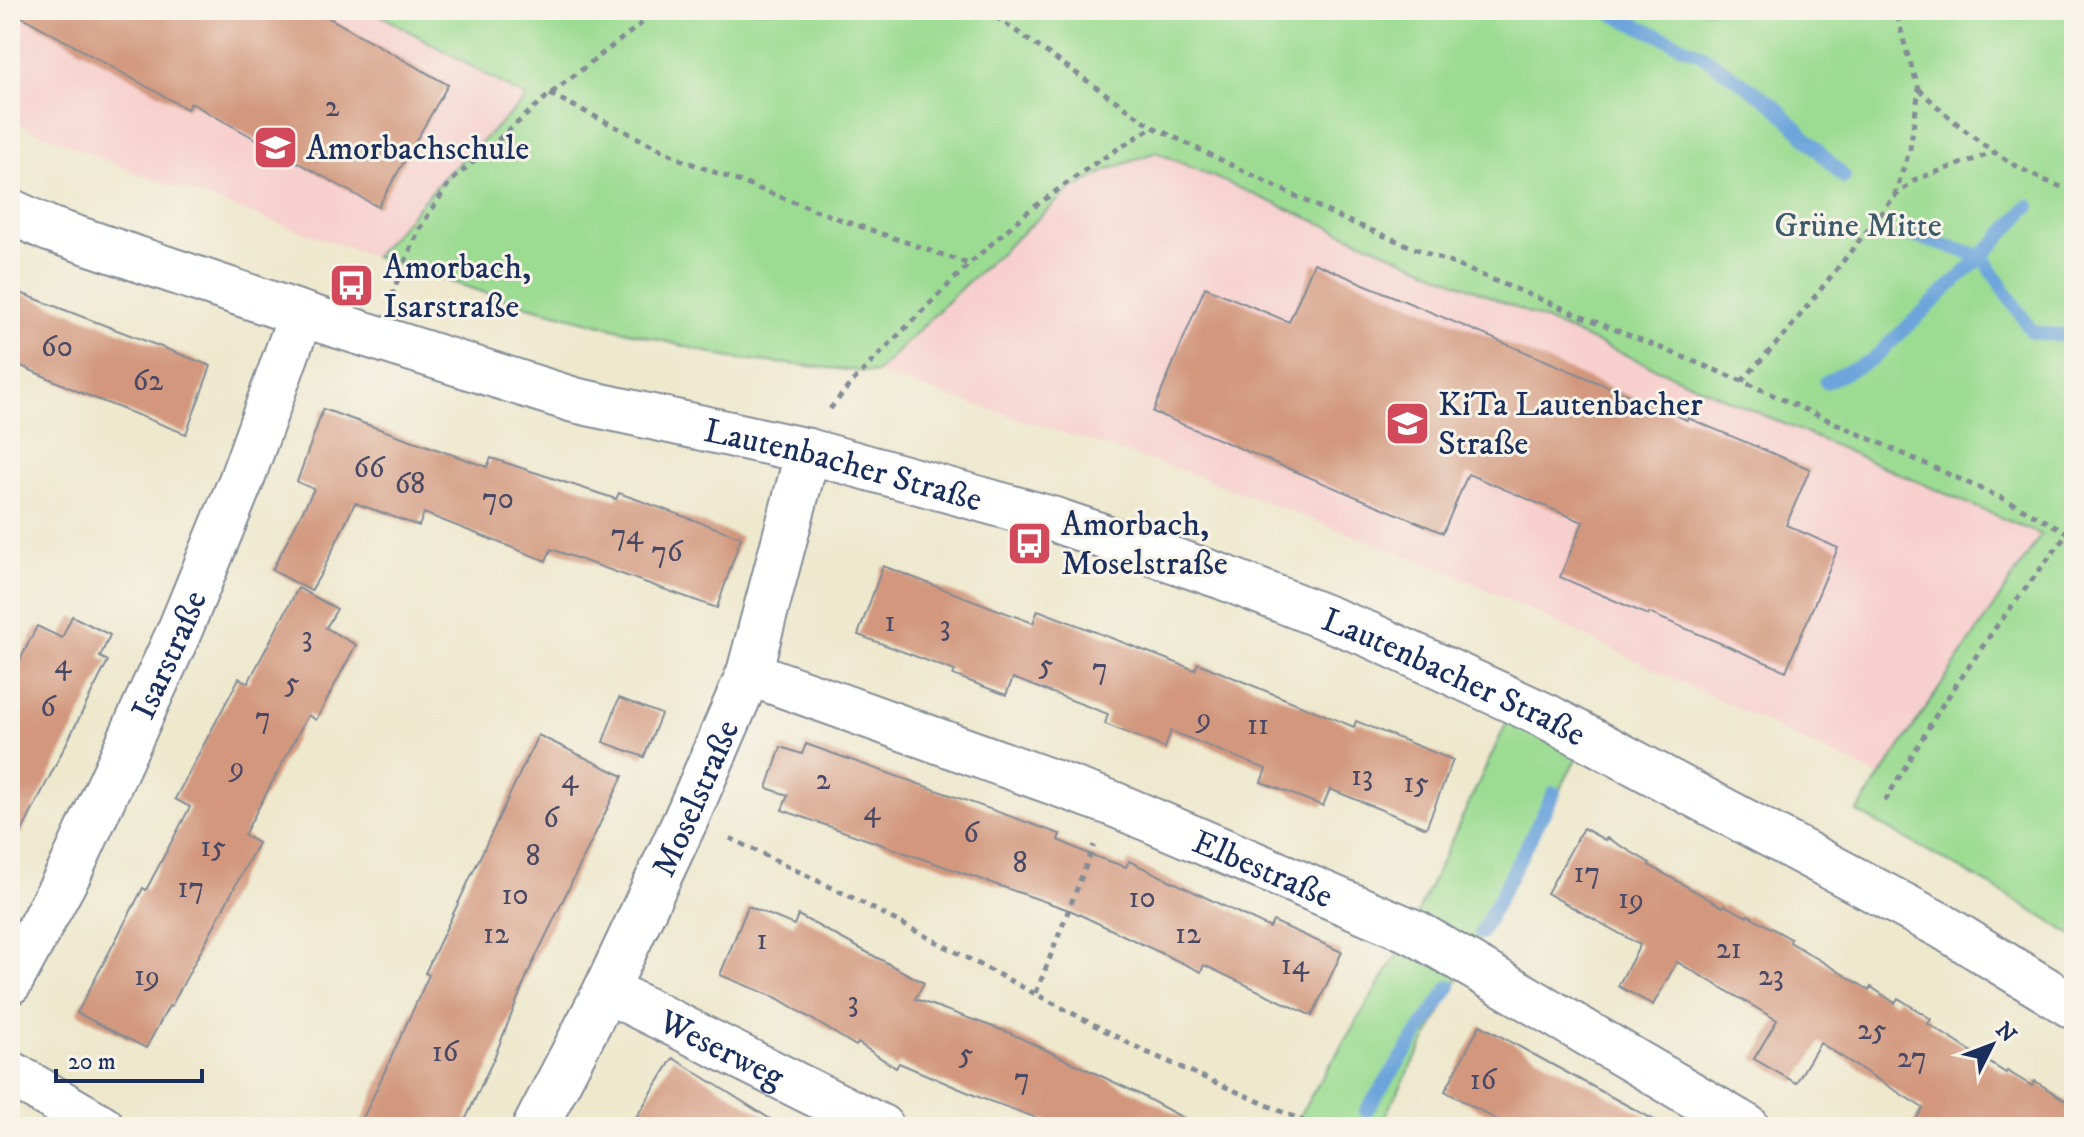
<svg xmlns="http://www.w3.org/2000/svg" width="2084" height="1137" font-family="'IM FELL DW Pica',serif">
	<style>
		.built { fill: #f7d0ce }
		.green { fill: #9cdc92; stroke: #5c8678; stroke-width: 2 }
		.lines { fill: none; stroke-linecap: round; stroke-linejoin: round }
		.stream { stroke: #6ca4db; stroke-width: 14 }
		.building { fill: #d2977d }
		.minor-casing { stroke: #848c96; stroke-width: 48 }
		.path { stroke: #848c96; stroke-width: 5; stroke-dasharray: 6 6; stroke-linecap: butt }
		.minor { stroke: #fff; stroke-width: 44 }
		.labels { text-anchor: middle; stroke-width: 6; stroke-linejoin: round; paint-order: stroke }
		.number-label { font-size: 30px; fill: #494966 }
		.poi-label { font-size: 34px; fill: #1b2f5e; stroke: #f7f3e8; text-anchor: start }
		.park-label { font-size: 34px; fill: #3b5a6b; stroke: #f7f3e8 }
		.street-label { font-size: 34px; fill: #1b2f5e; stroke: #f7f3e8 }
	</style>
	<rect width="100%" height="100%" fill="#f7f3e8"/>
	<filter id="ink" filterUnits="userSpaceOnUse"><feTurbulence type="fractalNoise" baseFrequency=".0125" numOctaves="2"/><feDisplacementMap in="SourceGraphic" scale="16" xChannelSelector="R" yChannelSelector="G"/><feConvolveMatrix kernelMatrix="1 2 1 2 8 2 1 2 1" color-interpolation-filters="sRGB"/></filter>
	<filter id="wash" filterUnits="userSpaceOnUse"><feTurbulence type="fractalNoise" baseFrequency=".006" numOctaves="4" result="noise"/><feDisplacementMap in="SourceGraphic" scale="32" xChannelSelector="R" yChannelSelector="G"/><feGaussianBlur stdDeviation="1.8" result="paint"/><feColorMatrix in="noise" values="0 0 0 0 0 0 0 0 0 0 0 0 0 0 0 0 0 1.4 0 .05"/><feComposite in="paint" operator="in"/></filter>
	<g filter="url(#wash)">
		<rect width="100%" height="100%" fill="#eee8cd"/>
		<!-- built -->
		<path class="built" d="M10,10h362l155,88 -82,78 -71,81 -235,-83 -129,-54z
			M1156,152l885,383 -161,242 -430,-205 -261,-99 -313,-100 81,-81 108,-98 43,-24z"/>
		<!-- green -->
		<path class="green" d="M372,10h1702v926l-95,-57 -122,-67 184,-277 -885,-383 -48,18 -43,24 -108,98 -81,81 -146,-15 -210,-54 -146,-47 71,-81 82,-78z
			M1507,722l71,34 -199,371h-87l108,-177z"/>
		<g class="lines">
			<!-- stream -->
			<path class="stream" d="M1603,10l97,44 73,50 71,73
				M1906,234l76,22 50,76 42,5
				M1826,382l46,-22 110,-104 47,-50
				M1481,933l73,-140
				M1366,1111l84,-125"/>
		</g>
		<g id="blocks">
			<!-- building -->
			<path class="building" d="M10,10h305l133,75 -70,122 -187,-104 -4,6z
				M1314,263l373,157 1,-2 122,51 -24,56 52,23 -52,123 -137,-58 -1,2 -88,-38 23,-55 -115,-48 -25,59 -290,-121 52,-125 84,35z
				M10,289l201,77 -25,68 -102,-40 -74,-33z
				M323,409l164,58 4,-9 125,41 3,-6 122,44 -24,71 -166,-59 -5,12 -122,-48 -5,13 -64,-23 -33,69 -11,19 -39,-21 42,-81 -17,-7z
				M883,566l150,57 5,-13 157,60 3,-7 156,64 2,-6 97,39 -27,68 -96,-39 -7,17 -62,-24 5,-13 -95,-38 -6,17 -60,-24 3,-10 -95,-36 -7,17 -53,-20 2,-4 -97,-36z
				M298,588l39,21 -11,19 30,17 -40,75 -8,-5 -64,120 14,8 -87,164 -2,-1 -23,42 -69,-35 66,-125 3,2 44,-83 -15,-8 64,-121 9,5z
				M72,616l38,19 -10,22 8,4 -98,194v-175l27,-54 25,12z
				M619,698l42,16 -17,43 -41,-15z
				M538,735l85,41 -95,197 -34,85 -32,69h-103l70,-152 -4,-2z
				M806,744l254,90 -2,6 33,15 35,12 3,-6 141,67 3,-7 69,31 -30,64 -108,-51 -3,7 -129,-61 -290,-101 6,-15 -21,-7 14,-41 21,7z
				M1583,828l22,12 2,-2 43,25 -1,2 74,42 1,-2 23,12 1,-2 43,24 -1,3 79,48 2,-3 24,16 3,-5 33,21 -3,5 78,49 1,-2 25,15 3,-5 39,25v21h-163l12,-19 -103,-65 -24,40 -42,-24 23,-39 -100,-58 -24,43 -35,-19 22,-41 -93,-52z
				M748,906l46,19 4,-10 126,68 -9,16 95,34 127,60 63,34h-137l-82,-29 -82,-35 -3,5 -38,-25 -2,3 -79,-48 -57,-23z
				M1480,1025l49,27 138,75h-157l-65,-36z
				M673,1058l48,30 62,39h-153z"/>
		</g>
	</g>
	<g filter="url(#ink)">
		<use href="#blocks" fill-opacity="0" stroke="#848c96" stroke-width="2"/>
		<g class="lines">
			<defs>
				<g id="minor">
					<path id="s1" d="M10,211l39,18 252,85 273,86 234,51 247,69 168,57 147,58 176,81 396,210 132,81"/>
					<path id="s2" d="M749,673l362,130 305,130 331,194"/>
					<path id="s3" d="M10,982l59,-109 110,-241 62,-151 60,-167"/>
					<path id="s4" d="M606,990l275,137"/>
					<path d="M10,1073l92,54"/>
					<path id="s5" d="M535,1127l71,-137 80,-171 63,-146 59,-222"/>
				</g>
			</defs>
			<!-- minor casing -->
			<use href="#minor" class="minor-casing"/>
			<!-- path -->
			<path class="path" d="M986,10l167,117 190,92 399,162 266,120 66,35
				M1919,89c45,44 95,84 155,102
				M550,94l132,66 160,60 127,44
				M1894,197l22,-18 77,-26
				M392,296l8,-23 20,-45 29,-45 101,-89 109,-84
				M1742,381l44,-48 108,-136 16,-48 9,-60 -13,-39 -10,-40
				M830,409l22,-27 117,-118 57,-51 63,-46 64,-40
				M1885,801l54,-91 57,-83 72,-94
				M730,838l121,59 293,154 173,76
				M1036,993l58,-148"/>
			<!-- minor -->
			<use href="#minor" class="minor"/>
		</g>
	</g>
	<!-- icons -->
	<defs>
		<symbol id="school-square" viewBox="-11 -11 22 22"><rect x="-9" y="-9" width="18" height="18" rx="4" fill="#d1495b" stroke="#f7f3e8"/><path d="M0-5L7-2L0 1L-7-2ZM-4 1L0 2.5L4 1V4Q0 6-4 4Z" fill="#fff"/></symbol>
		<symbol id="bus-square" viewBox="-11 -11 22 22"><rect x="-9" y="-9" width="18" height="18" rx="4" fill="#d1495b" stroke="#f7f3e8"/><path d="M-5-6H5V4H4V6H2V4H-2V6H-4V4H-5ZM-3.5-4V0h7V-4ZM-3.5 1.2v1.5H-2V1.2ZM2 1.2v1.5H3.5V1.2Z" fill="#fff"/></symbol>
	</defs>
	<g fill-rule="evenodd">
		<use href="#school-square" x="250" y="122" width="51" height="51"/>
		<use href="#bus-square" x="326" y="260" width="51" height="51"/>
		<use href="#school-square" x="1382" y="398" width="51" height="51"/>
		<use href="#bus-square" x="1004" y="518" width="51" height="51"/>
	</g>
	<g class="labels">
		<!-- number labels -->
		<g class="number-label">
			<text x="332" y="116">2</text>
			<text x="57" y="356">60</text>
			<text x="148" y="390">62</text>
			<text x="369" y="477">66</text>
			<text x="410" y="493">68</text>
			<text x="498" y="508">70</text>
			<text x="627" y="544">74</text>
			<text x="667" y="561">76</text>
			<text x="890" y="631">1</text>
			<text x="945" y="635">3</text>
			<text x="307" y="646">3</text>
			<text x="63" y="673">4</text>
			<text x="1046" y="674">5</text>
			<text x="1100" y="678">7</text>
			<text x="292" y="692">5</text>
			<text x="48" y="716">6</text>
			<text x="263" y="727">7</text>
			<text x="1204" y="727">9</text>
			<text x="1258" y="734">11</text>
			<text x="237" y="776">9</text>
			<text x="1362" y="785">13</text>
			<text x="570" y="788">4</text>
			<text x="823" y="789">2</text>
			<text x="1416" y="792">15</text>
			<text x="872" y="820">4</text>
			<text x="551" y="827">6</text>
			<text x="971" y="842">6</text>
			<text x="213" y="856">15</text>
			<text x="533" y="865">8</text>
			<text x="1020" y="872">8</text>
			<text x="1587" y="882">17</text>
			<text x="191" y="897">17</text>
			<text x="515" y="904">10</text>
			<text x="1142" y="907">10</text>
			<text x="1631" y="908">19</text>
			<text x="496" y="943">12</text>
			<text x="1188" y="943">12</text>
			<text x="762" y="949">1</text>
			<text x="1729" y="958">21</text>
			<text x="1295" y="974">14</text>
			<text x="147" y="985">19</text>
			<text x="1771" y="985">23</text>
			<text x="853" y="1011">3</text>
			<text x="1872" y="1039">25</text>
			<text x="445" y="1061">16</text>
			<text x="966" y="1063">5</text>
			<text x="1912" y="1067">27</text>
			<text x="1022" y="1088">7</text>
			<text x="1483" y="1089">16</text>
		</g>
		<!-- poi labels -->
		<g class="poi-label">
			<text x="306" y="159">Amorbachschule</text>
			<text x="383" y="278">Amorbach,<tspan x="383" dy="39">Isarstraße</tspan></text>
			<text x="1438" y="415">KiTa Lautenbacher<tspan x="1438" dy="39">Straße</tspan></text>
			<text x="1061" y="535">Amorbach,<tspan x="1061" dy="39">Moselstraße</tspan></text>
		</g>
		<!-- park labels -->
		<g class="park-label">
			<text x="1858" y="236">Grüne Mitte</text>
		</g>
		<!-- street labels -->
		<g class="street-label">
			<text dy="12" stroke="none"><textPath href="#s1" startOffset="872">Lautenbacher Straße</textPath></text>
			<text dy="12" stroke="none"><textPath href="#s3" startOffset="364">Isarstraße</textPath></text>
			<text dy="12" stroke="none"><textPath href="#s1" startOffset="1520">Lautenbacher Straße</textPath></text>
			<text dy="12" stroke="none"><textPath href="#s5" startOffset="366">Moselstraße</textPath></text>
			<text dy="12" stroke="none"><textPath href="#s2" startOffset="550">Elbestraße</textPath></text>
			<text dy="12" stroke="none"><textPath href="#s4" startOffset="130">Weserweg</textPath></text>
		</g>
	</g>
	<!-- margin -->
	<rect width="2084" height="1137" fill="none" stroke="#f7f3e8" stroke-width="40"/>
	<!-- north arrow -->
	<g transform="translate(1992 1045) rotate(48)" stroke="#f7f3e8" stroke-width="6" paint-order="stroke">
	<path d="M0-6L14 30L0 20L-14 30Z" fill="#1b2f5e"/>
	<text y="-12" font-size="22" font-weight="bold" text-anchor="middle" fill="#1b2f5e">N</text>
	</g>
	<!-- scale -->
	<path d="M56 1069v12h146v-12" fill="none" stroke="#1b2f5e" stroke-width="4"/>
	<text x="68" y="1069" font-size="24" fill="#1b2f5e" stroke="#f7f3e8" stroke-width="6" paint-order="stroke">20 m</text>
</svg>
